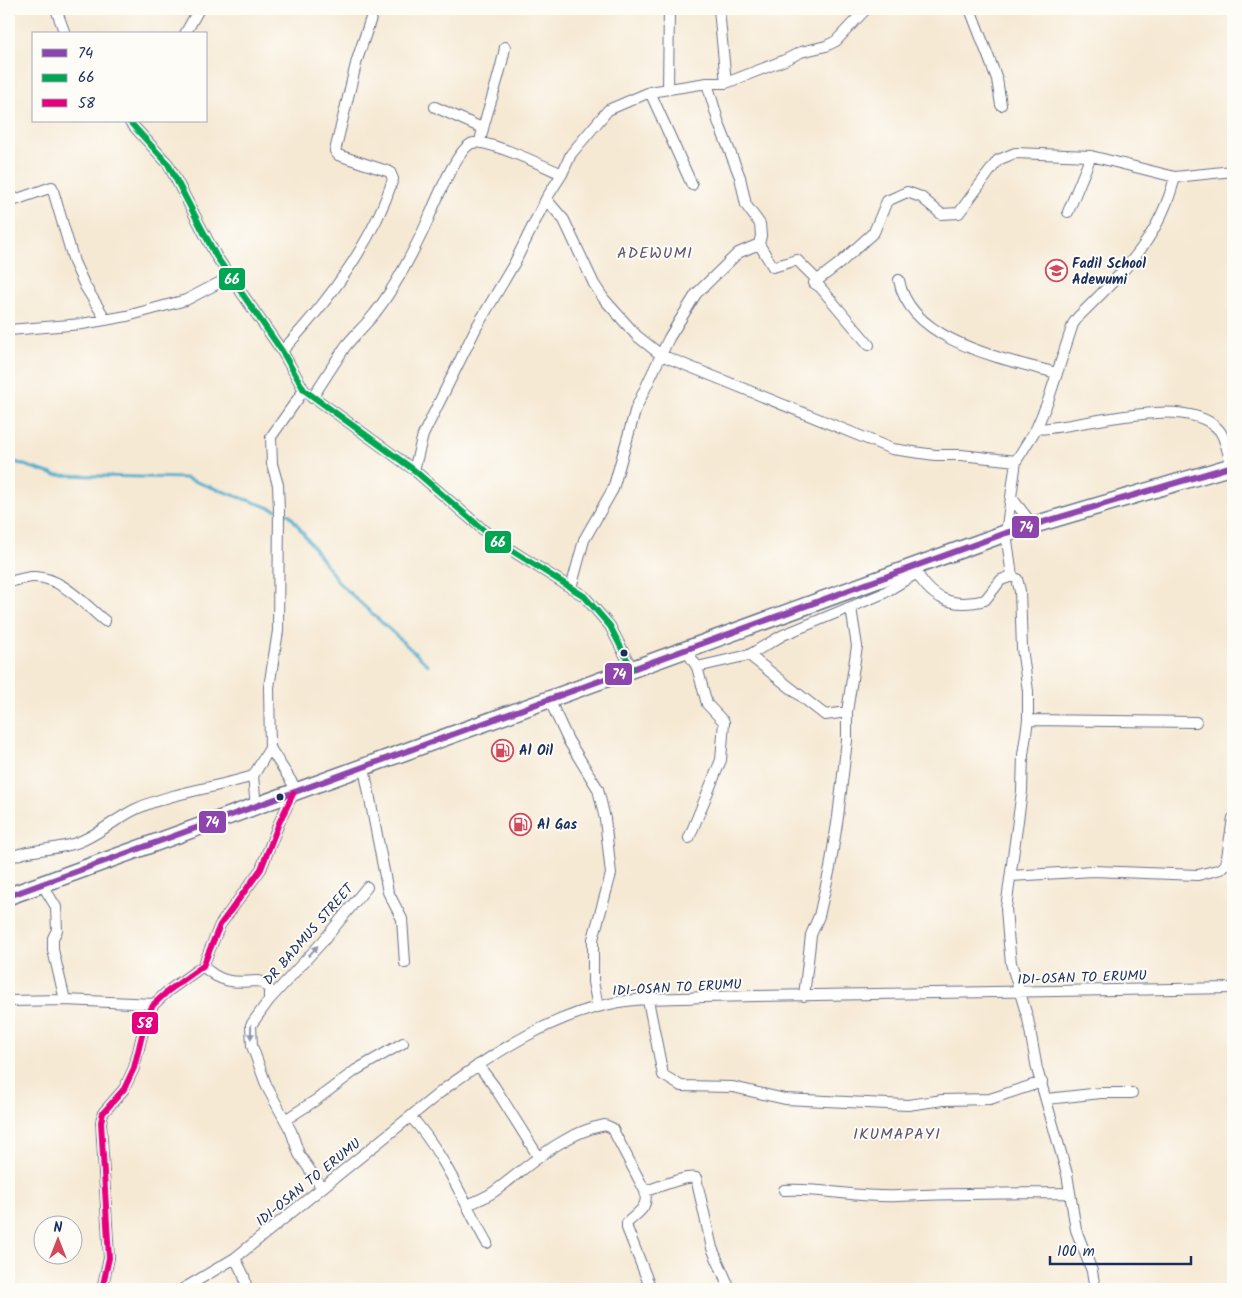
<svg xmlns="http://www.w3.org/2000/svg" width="1242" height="1298" font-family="Kalam,sans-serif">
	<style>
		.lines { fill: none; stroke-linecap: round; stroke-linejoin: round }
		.stream { stroke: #50adce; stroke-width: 3 }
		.minor-casing { stroke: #687087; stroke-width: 12 }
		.primary-casing { stroke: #687087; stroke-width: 19 }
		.minor { stroke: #fff; stroke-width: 10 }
		.primary { stroke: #fff; stroke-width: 16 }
		.bus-1-casing { stroke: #fdfcf7; stroke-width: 10 }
		.bus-2-casing { stroke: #fdfcf7; stroke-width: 10 }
		.bus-3-casing { stroke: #fdfcf7; stroke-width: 10 }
		.bus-1 { stroke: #8e44ad; stroke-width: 6 }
		.bus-2 { stroke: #00a651; stroke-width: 6 }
		.bus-3 { stroke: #e5007d; stroke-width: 6 }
		.oneway { fill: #8d97ae }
		.bus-dot { fill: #1b2f5e; stroke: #fdfcf7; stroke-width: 2 }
		.labels { text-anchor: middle; stroke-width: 4; stroke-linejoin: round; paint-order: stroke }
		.poi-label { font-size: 14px; font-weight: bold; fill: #1b2f5e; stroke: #fdfcf7; text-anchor: start }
		.street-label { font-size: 14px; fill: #1b2f5e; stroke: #fdfcf7 }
		.quarter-label { font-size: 16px; letter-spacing: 1px; fill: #625673; stroke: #fdfcf7 }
		.line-badge { stroke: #fdfcf7; stroke-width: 2 }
		.badge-label { font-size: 14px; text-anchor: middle; font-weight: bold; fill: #fff }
	</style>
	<rect width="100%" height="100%" fill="#fdfcf7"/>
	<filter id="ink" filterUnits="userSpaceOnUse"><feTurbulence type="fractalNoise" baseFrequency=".02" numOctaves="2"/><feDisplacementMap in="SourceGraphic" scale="10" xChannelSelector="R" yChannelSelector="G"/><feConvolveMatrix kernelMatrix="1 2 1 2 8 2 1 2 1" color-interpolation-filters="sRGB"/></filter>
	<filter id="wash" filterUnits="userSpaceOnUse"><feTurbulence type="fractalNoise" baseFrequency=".0096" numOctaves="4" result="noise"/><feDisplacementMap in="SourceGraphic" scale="20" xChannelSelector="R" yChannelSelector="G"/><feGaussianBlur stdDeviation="1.12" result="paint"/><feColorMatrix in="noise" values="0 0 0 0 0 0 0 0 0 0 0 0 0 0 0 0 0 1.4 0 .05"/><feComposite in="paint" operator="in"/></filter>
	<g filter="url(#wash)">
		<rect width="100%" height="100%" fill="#f6e9d4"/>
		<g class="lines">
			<!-- stream -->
			<path class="stream" d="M9,460l46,15 130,3 91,32
				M282,512l8,3 50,69 88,81"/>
		</g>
	</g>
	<g filter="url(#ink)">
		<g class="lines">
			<defs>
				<path id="minor" d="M56,9l9,25
					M719,9l7,74
					M970,9l27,70 4,26
					M185,34l14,-25
					M668,89l1,-80
					M650,92l42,93
					M435,107l47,21
					M129,121l39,43 48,92 66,95 22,39 110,80 81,70 89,56 26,30 22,43
					M480,142c6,-32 20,-62 25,-95
					M546,199l18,21 30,64 10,15 33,37 24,19 231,94 43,6h26l55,6
					M9,202l43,-15 22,75 11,24 21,34
					M1068,212l23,-56
					M759,244l14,23 24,-7 20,20 -3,3 6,4 49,58
					M899,280c11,62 106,79 157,93
					M814,283l26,-20 34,-31 13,-31 20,-9 14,5 20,17 18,-1 39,-53 17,-7 76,3 84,21 58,-6
					M9,330l73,-6 45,-8 59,-16 46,-24
					M282,351c45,-48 91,-109 111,-172l-3,-7 -52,-17 -3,-4 22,-91 17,-51
					M312,398c11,-17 22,-34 33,-51 9,-12 21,-22 30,-34 19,-24 35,-55 48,-82 8,-17 33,-84 50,-88 15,-4 73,24 89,31
					M1036,429c46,-1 149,-37 183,1 7,8 9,26 13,36
					M414,470l9,-35 53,-107 39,-66 31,-63 16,-25 9,-20 37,-44 42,-18 57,-9h19l59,-23 16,-8 25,-6 10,-5 30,-32
					M1011,497l21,27
					M914,567c15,31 37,42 71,33l16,-20 11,-4
					M9,582c7,-2 15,-4 23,-5 28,-2 53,28 73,44
					M571,588l13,-48 29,-51 23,-81 33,-70 27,-44 42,-41 21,-9 2,-8 -1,-12 -14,-19 -6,-28 -21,-53 -12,-41
					M686,650l11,17 10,37 17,18 -3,38 -32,78
					M749,655l76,60 22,-3
					M697,667l52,-12 34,-20 99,-41 35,-21
					M549,699l19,41 30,49 7,30 6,55 -18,65v43l5,25
					M1028,720l168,2
					M364,768l24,124 14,27 3,44
					M298,792l-28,-44 -1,-61 9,-56 1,-121 -1,-25 -6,-21 -1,-27 33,-47
					M256,807l-3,-31 17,-28
					M9,858c21,-10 44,-7 67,-15 21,-7 39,-24 60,-34 37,-17 79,-21 117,-33
					M1011,876l82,-5 105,4 23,-6 5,-5 7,-46
					M42,884l14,23 1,23 -4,8v12l12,50
					M203,966c17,17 32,17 54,15l5,1 7,7v11l-18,25 1,21 15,41 24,44 8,23 23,34
					M804,996l7,-61 8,-19 11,-48 8,-51 9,-77v-28l10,-66 -6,-38
					M269,1000l55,-60 43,-53
					M648,1000l15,75 18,11 52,1 52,12 123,6 35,-5 47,-1 52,-17
					M9,1001l56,-1 89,4
					M478,1065l16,21 44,70
					M1047,1099l54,-6h31
					M411,1117c33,36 52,84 76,126
					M285,1120l31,-20 40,-30 47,-27
					M784,1190c38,-2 76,8 114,6 57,-3 115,-3 172,-3
					M645,1191c12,-3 41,-16 51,-13l16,70 18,41
					M467,1205c10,-4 20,-8 28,-14 34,-25 67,-58 110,-66l7,3 33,63c4,17 -7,21 -18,32v5l24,61
					M235,1258l9,18 3,13
					M102,1289l7,-31 -8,-136 2,-9 21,-24 10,-21 13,-53 7,-11 14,-13 35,-25 17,-41 41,-56 18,-46 14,-29
					M183,1289l52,-31 212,-171c53,-38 107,-73 172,-85 25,-5 58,-3 84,-5l530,-9
					M1095,1289l-3,-18 -16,-41 -9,-56 -30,-105 -9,-50 -17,-56 -3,-29 -2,-26 16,-117 1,-36 5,-35v-29l-6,-43 -2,-57 -3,-12 -5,-3 -6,-43 10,-72 20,-32 12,-28 25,-77 5,-7c44,-44 81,-77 97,-140"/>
				<path id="primary" d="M9,896l997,-363 227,-67"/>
			</defs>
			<!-- minor casing -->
			<use href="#minor" class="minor-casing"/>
			<!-- primary casing -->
			<use href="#primary" class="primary-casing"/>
			<!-- minor -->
			<use href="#minor" class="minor"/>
			<!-- primary -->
			<use href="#primary" class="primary"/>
			<defs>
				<path id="bus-1" d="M9,896l997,-363 227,-67"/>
				<path id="bus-2" d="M129,121l39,43 48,92 66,95 22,39 110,80 81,70 89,56 26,30 22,43"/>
				<path id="bus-3" d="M102,1289l7,-31 -8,-136 2,-9 21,-24 10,-21 13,-53 7,-11 14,-13 35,-25 17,-41 41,-56 18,-46 14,-29"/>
			</defs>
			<!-- bus-1 casing -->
			<use href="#bus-1" class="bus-1-casing"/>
			<!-- bus-2 casing -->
			<use href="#bus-2" class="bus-2-casing"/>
			<!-- bus-3 casing -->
			<use href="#bus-3" class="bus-3-casing"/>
			<!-- bus-1 -->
			<use href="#bus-1" class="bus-1"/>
			<!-- bus-2 -->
			<use href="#bus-2" class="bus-2"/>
			<!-- bus-3 -->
			<use href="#bus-3" class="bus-3"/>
		</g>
		<!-- one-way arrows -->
		<defs><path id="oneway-solid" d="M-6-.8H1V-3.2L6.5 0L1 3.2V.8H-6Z" transform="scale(1.25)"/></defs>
		<g class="oneway">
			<use href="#oneway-solid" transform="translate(313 951) rotate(-47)"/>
			<use href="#oneway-solid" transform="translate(251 1032) rotate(91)"/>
		</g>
	</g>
	<!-- icons -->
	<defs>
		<symbol id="school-ring" viewBox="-11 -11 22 22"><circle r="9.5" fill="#fdfcf7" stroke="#d1495b" stroke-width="1.5"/><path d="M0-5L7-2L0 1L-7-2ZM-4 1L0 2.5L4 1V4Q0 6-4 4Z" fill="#d1495b"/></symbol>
		<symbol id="fuel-ring" viewBox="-11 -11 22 22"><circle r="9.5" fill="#fdfcf7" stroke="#d1495b" stroke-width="1.5"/><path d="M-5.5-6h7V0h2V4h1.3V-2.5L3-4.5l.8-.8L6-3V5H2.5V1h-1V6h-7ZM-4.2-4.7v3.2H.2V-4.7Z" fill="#d1495b"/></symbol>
	</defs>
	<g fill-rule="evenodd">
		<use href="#school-ring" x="1044" y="258" width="25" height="25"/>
		<use href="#fuel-ring" x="490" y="738" width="25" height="25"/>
		<use href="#fuel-ring" x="508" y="812" width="25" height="25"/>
	</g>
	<!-- markers -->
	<g class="bus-dot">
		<circle cx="624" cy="653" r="4.5"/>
		<circle cx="280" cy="797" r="4.5"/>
	</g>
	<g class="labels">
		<!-- poi labels -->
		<g class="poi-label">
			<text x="1072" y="268">Fadil School<tspan x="1072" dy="16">Adewumi</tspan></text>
			<text x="519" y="755">Al Oil</text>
			<text x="537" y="829">Al Gas</text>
		</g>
		<!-- street labels -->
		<g class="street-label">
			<text transform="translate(308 934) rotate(-49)" y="5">DR BADMUS STREET</text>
			<text transform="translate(1082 977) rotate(-2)" y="5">IDI-OSAN TO ERUMU</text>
			<text transform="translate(677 987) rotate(-3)" y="5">IDI-OSAN TO ERUMU</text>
			<text transform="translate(308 1182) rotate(-39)" y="5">IDI-OSAN TO ERUMU</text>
		</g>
		<!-- quarter labels -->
		<g class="quarter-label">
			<text x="655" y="258">ADEWUMI</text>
			<text x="897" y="1139">IKUMAPAYI</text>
		</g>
	</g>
	<g class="line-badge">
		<rect x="218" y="267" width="28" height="24" rx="5" fill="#00a651"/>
		<rect x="1011" y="515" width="29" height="24" rx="5" fill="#8e44ad"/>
		<rect x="484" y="530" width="28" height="24" rx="5" fill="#00a651"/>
		<rect x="604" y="662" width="29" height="24" rx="5" fill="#8e44ad"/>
		<rect x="198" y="810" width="29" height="24" rx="5" fill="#8e44ad"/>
		<rect x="131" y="1011" width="28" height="24" rx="5" fill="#e5007d"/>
	</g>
	<g class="badge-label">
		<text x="232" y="284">66</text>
		<text x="1026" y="532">74</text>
		<text x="498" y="547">66</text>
		<text x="619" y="679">74</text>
		<text x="212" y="827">74</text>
		<text x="145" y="1028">58</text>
	</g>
	<!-- margin -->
	<rect width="1242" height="1298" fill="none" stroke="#fdfcf7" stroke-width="30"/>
	<!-- legend -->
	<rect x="32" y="32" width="175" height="90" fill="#fdfcf7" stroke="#a3aaba"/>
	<rect x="42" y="49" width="25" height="8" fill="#8e44ad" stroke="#a3aaba"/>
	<text x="78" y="58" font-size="15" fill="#1b2f5e">74</text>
	<rect x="42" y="74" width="25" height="8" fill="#00a651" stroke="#a3aaba"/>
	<text x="78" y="82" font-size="15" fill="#1b2f5e">66</text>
	<rect x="42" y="99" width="25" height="8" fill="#e5007d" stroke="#a3aaba"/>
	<text x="78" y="108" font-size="15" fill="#1b2f5e">58</text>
	<!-- north arrow -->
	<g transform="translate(58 1240)"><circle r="24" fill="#fdfcf7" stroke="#a3aaba"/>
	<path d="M0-4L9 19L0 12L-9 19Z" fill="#d1495b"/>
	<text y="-8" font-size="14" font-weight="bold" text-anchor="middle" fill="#1b2f5e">N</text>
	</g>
	<!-- scale -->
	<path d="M1050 1256v8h141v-8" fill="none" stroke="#1b2f5e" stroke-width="2.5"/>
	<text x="1057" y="1256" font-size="15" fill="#1b2f5e" stroke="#fdfcf7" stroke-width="4" paint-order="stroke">100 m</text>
</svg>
